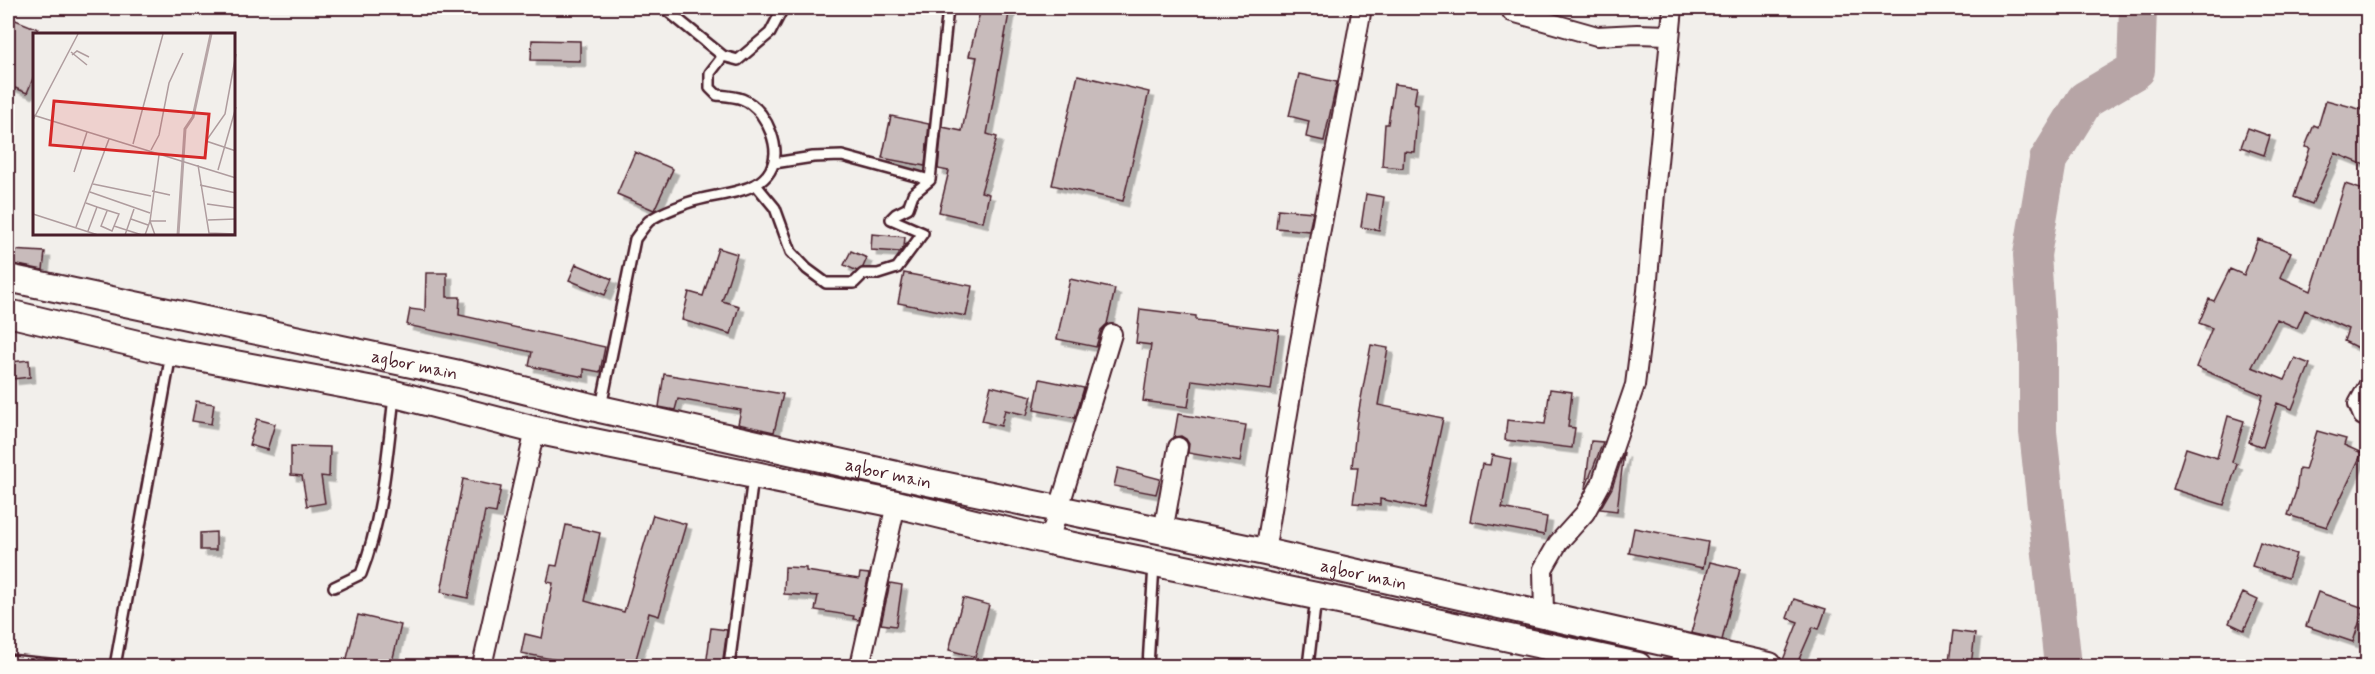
<svg xmlns="http://www.w3.org/2000/svg" width="2375" height="674" font-family="Mynerve,sans-serif">
	<style>
		.lines { fill: none; stroke-linecap: round; stroke-linejoin: round }
		.river { stroke: #b7a5a6; stroke-width: 38 }
		.building { fill: #c8bbbb; stroke: #4a1f2b; stroke-width: 1.5; filter: url(#shadow) }
		.service-casing { stroke: #4a1f2b; stroke-width: 14 }
		.minor-casing { stroke: #4a1f2b; stroke-width: 22 }
		.secondary-casing { stroke: #4a1f2b; stroke-width: 30 }
		.service { stroke: #fdfcf7; stroke-width: 9 }
		.minor { stroke: #fdfcf7; stroke-width: 18 }
		.secondary { stroke: #fdfcf7; stroke-width: 26 }
		.labels { text-anchor: middle; stroke-width: 4.5; stroke-linejoin: round; paint-order: stroke }
		.street-label { font-size: 18px; fill: #4a1f2b; stroke: #fdfcf7 }
		.inset-river { fill: none; stroke: #b7a5a6; stroke-width: 3 }
		.inset-road { fill: none; stroke: #af9c9e; stroke-width: 1.5 }
		.view { fill: #d62828; fill-opacity: 0.15; stroke: #d62828; stroke-width: 3 }
		.inset-edge { fill: none; stroke: #4a1f2b; stroke-width: 3 }
	</style>
	<defs>
		<filter id="shadow"><feDropShadow dx="5.5" dy="5.5" stdDeviation="0" flood-color="#0004"/></filter>
	</defs>
	<rect width="100%" height="100%" fill="#f2efeb"/>
	<filter id="ink" filterUnits="userSpaceOnUse"><feTurbulence type="fractalNoise" baseFrequency=".0167" numOctaves="2"/><feDisplacementMap in="SourceGraphic" scale="12" xChannelSelector="R" yChannelSelector="G"/><feConvolveMatrix kernelMatrix="1 2 1 2 8 2 1 2 1" color-interpolation-filters="sRGB"/></filter>
	<g filter="url(#ink)">
		<g class="lines">
			<!-- river -->
			<path class="river" d="M2063,666l-25,-234v-86l-6,-91 16,-95 37,-60 51,-30 2,-62"/>
		</g>
		<!-- building -->
		<path class="building" d="M981,8h29l-23,126 10,3 -16,55 8,2 -6,28 -44,-10 10,-41 -11,-2 4,-42 20,4 15,-74 -8,-1z
			M8,17l30,12 -4,5v42l-7,17 -19,-8z
			M532,40l48,1v20l-49,-1z
			M1299,74l38,8 -13,59 -18,-4 3,-16 -20,-5z
			M1078,75l71,17 -26,109 -71,-16z
			M1394,84l23,3 -3,17 4,1 -4,47 -10,-1 -1,17 -21,-2 3,-42h3z
			M2326,100l41,11v55l-32,-13 -23,51 -18,-7 16,-49 -5,-1 9,-22 4,2z
			M891,116l38,8 -4,42 -43,-8z
			M2248,128l22,8 -6,19 -23,-8z
			M635,152l38,17 -19,41 -37,-16z
			M2345,184l22,7v147l-5,12 -18,-9 4,-12 -43,-19 -8,18 -20,-9 -25,48 33,13 10,-22 15,6 -18,45 -15,-6 -14,44 -14,-5 14,-47 -67,-28 16,-39 -13,-5 10,-24 5,2 16,-32 14,6 14,-36 33,13 -11,25 31,14z
			M1366,194l18,3 -5,33 -18,-3z
			M1278,209l35,3 -4,19 -33,-3z
			M872,234l33,3 -1,10 -4,5 -29,-2z
			M718,248l19,6 -15,47 17,5 -8,28 -49,-14 7,-28 14,4z
			M9,250l36,2 -2,18 -35,-7z
			M851,251l16,7 -4,9 -6,4 -13,-6z
			M576,264l36,15 -7,16 -36,-15z
			M426,273h21v24h13l-1,18 146,32 -5,25 -16,-3v8l-55,-11 3,-14 -125,-27 3,-16 15,2z
			M904,273l68,13 -6,30 -68,-13z
			M1070,279l45,10 -8,35 -6,6 -5,17 -39,-8z
			M1140,309l56,7v4l83,10 -8,60 -79,-10 -4,27 -45,-6 8,-56 -15,-2z
			M1371,345l17,3 -10,57 65,13 -19,90 -44,-9v6l-27,-2 5,-36h-6l5,-47z
			M29,360l1,17 -17,2 -2,-17z
			M664,374l119,20 -9,38 -36,-8 3,-14 -63,-11 -3,11 -16,-3z
			M1040,379l44,9 -9,30 -41,-8z
			M991,386l41,10 -5,19 -22,-5 -4,16 -19,-5z
			M1550,389l22,3 -4,35 7,1 -3,20 -67,-8 2,-20 38,4z
			M196,401l18,3 -3,20 -19,-3z
			M1178,414l68,11 -6,37 -52,-9 1,-9 -3,-5 -5,-3 -7,1z
			M2228,416l16,5 -12,41 5,2 -13,41 -51,-16 13,-41 31,10z
			M257,419l18,5 -8,26 -18,-5z
			M2317,431l29,8 -2,6 18,8 -35,74 -39,-12 8,-24 3,-22 6,1z
			M1591,441l12,1 -18,47z
			M291,446l39,1 -1,30 -8,-1 4,27 -18,3 -5,-30 -11,-1z
			M1624,452l-7,59 -17,-2 12,-21z
			M1492,455l19,4 -9,49 45,9 -3,18 -74,-14 12,-57 8,1z
			M1118,468l42,11 -4,15 -42,-8z
			M463,479l38,8 -5,26 -11,-2 -17,87 -27,-6z
			M653,515l33,9 -27,92 -10,-3 -15,53h-47l-66,-13 4,-19 17,4 11,-55 -6,-1 4,-17 6,1 9,-41 34,8 -15,68 39,11z
			M1634,528l74,14 -5,26 -74,-15z
			M216,532v18h-16v-17z
			M2260,542l36,12 -8,24 -36,-12z
			M1710,562l30,7 -18,71 -31,-7z
			M785,567l21,1v3l53,8 1,-6 9,1 -10,46 -6,-1 1,-3 -39,-6 3,-14 -34,-2z
			M890,583l12,2 -6,41 -15,-2z
			M2318,592l46,16 -11,34 -47,-16z
			M2243,593l15,7 -14,30 -15,-7z
			M963,598l26,7 -14,52 -26,-7z
			M1794,599l32,10 -7,20 -6,-2 -17,39h-12l-1,-6 15,-38 -11,-4z
			M358,615l43,10 -10,41h-46z
			M711,628l16,2 -5,36h-16z
			M1953,631l22,3 -4,31 -22,-3z"/>
		<g class="lines">
			<defs>
				<path id="service" d="M664,8l59,48
					M774,163l39,-6 29,-1 88,24
					M756,185l19,23 16,44 16,17 19,14h28l9,-9h15l19,-6 26,-35 -32,-14 5,-5 12,-6 5,-14 17,-14 18,-172
					M601,407l34,-168c4,-5 9,-13 14,-18 10,-8 27,-13 38,-18 31,-12 86,-6 88,-50 0,-13 -6,-28 -14,-39 -14,-17 -24,-17 -44,-19l-7,-7v-15l13,-17 15,4 32,-27 13,-25
					M334,587l27,-13c22,-56 26,-118 33,-177
					M8,660l62,6
					M115,666l56,-312
					M729,666l24,-189
					M1148,666l6,-102
					M1308,666l8,-68"/>
				<path id="minor" d="M1512,12l85,24 40,-2 32,1
					M2368,386l-10,18 5,12 5,2
					M1163,532l15,-85
					M1049,541l63,-207
					M1265,552l34,-205 63,-339
					M1544,614l-1,-45 15,-26 27,-30 16,-29 34,-99 12,-94 8,-98 18,-185
					M482,666l53,-236
					M860,666l36,-162"/>
				<g id="secondary">
					<path id="s1" d="M8,278l451,96 141,35 328,73 337,70 504,114"/>
					<path d="M8,313l163,39 224,42 140,36 361,74 153,37 267,55 322,70"/>
				</g>
			</defs>
			<!-- service casing -->
			<use href="#service" class="service-casing"/>
			<!-- minor casing -->
			<use href="#minor" class="minor-casing"/>
			<!-- secondary casing -->
			<use href="#secondary" class="secondary-casing"/>
			<!-- service -->
			<use href="#service" class="service"/>
			<!-- minor -->
			<use href="#minor" class="minor"/>
			<!-- secondary -->
			<use href="#secondary" class="secondary"/>
		</g>
	</g>
	<g class="labels">
		<!-- street labels -->
		<g class="street-label">
			<text dy="6" stroke="none"><textPath href="#s1" startOffset="416">agbor main</textPath></text>
			<text dy="6" stroke="none"><textPath href="#s1" startOffset="902">agbor main</textPath></text>
			<text dy="6" stroke="none"><textPath href="#s1" startOffset="1388">agbor main</textPath></text>
		</g>
	</g>
	<!-- overview -->
	<g transform="translate(33 33)">
		<rect width="202" height="202" fill="#f2efeb"/>
		<path class="inset-river" d="M145,202l7,-106 8,-12 18,-83"/>
		<path class="inset-road" d="M38,19l16,13M203,21l-11,60 -19,27 30,10M39,22l5,-4 12,6M0,82l203,63M0,87l45,-86M100,111l30,-110M118,117l8,-15 10,-52 14,-30M165,132l11,68 27,1M185,137l18,-63M41,139l13,-40M60,151l58,12M167,152l36,8M119,158l18,4M57,159l60,21M53,170l11,4 -9,24M174,171l29,4M64,174l22,7 -7,17 -11,-5 6,-15M0,181l65,21M98,186l17,6M175,187l28,-1M81,193l28,9M43,194l33,-88M92,202l9,-26M112,202l5,-14 9,-66M122,202l-5,-14h16"/>
		<path class="view" d="M21,68l155,13 -4,44 -155,-13z"/>
		<rect width="202" height="202" class="inset-edge"/>
	</g>
	<!-- margin -->
	<rect width="2375" height="674" fill="none" stroke="#fdfcf7" stroke-width="30"/>
	<rect x="15" y="15" width="2345" height="644" fill="none" stroke="#4a1f2b" stroke-width="2" filter="url(#ink)"/>
</svg>
